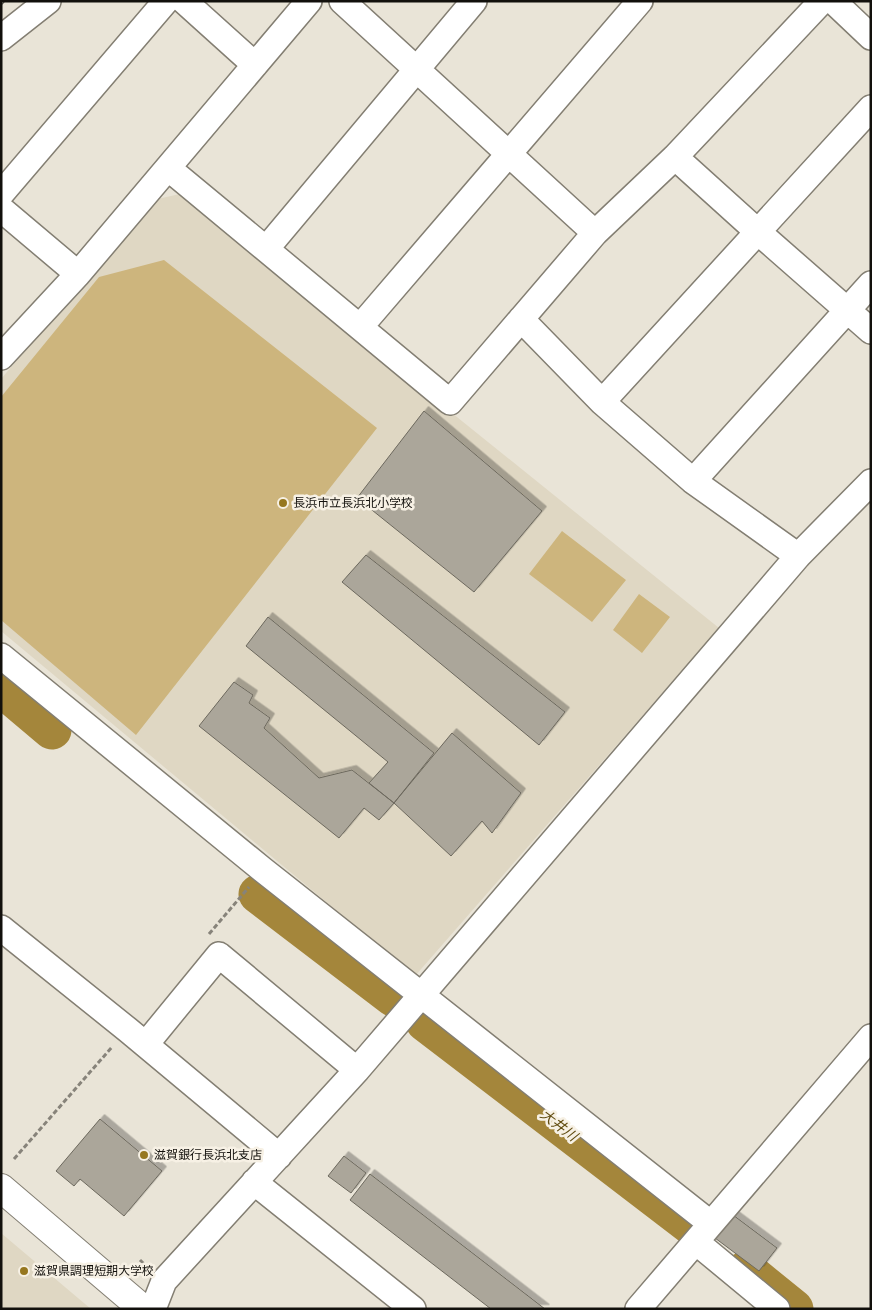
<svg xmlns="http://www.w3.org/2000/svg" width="872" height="1310" font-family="'Archivo Narrow','Noto Sans JP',sans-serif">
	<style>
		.built { fill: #dfd7c3 }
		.green { fill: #cdb57d }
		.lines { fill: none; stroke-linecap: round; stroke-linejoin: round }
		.river { stroke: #a4863b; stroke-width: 39 }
		.building { fill: #aba69a; stroke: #6d695e; filter: url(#shadow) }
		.minor-casing { stroke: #837e72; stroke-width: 28 }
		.major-casing { stroke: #837e72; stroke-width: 30 }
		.path { stroke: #87837a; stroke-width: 3; stroke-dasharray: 5 2.5; stroke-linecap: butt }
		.minor { stroke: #fff; stroke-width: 25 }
		.major { stroke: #fff; stroke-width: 28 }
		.rail-casing { stroke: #3c3a34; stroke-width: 5.5 }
		.rail { stroke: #f7f1e5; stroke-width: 4; stroke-dasharray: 11; stroke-linecap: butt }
		.poi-dot { fill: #96771f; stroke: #f7f1e5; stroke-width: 2 }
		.labels { text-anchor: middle; stroke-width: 5; stroke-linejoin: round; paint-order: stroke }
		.poi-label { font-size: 12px; fill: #12100c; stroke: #f7f1e5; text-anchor: start }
		.water-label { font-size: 14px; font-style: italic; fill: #614c11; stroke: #f7f1e5 }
	</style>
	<defs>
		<filter id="shadow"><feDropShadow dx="4.5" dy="-4.5" stdDeviation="0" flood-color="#0004"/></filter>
	</defs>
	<rect width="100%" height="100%" fill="#e9e4d7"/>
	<!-- built -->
	<path class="built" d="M180,194l539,434 -304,348 -414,-345v-252l152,-179z
		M1,1233l90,76h-90z"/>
	<!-- green -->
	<path class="green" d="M164,260l213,168 -241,307 -135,-115v-223l98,-120z
		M562,531l64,49 -34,42 -63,-48z
		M639,594l31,23 -28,36 -29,-23z"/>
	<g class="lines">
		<!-- river -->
		<path class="river" d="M1,687l51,43
			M258,894l135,103
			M425,1022l268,205
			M746,1270l48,39"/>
	</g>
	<!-- building -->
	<path class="building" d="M424,411l118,100 -68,81 -117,-94z
		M366,555l199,157 -26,33 -197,-163z
		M268,617l166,136 -40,50 -25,-20 19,-21 -142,-116z
		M234,682l19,13 -4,8 21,15 -6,10 55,50 33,-8 42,33 -15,17 -15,-12 -25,30 -140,-112z
		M452,733l69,60 -29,40 -10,-12 -31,35 -57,-53z
		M100,1119l62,52 -38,45 -44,-37 -6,7 -18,-15z
		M344,1156l22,17 -15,20 -23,-17z
		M370,1174l175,135h-54l-141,-109z
		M733,1215l44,33 -18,23 -44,-33z"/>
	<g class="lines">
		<defs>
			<path id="minor" d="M184,1l71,64
				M342,1l253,232
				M833,1l38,36
				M1,38l47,-37
				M675,157l83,75 113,99
				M168,168l282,234 145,-169 80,-76 147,-156
				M1,194l165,-193
				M1,209l77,65
				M266,249l208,-248
				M521,319l81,83 91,79 105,75
				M360,327l280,-326
				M1,357l77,-83 231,-273
				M602,402l269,-294
				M693,481l178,-197
				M1,656l262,214 447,353
				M1,928l127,102 151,126
				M146,1044l73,-89 138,115
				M254,1182l159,127
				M696,1242l81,67
				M153,1309l11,-28 193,-211 441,-514 73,-74
				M638,1309l233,-272"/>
			<path id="major" d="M1,1188l142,121"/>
		</defs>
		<!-- minor casing -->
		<use href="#minor" class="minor-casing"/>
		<!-- major casing -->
		<use href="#major" class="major-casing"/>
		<!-- path -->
		<path class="path" d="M209,934l40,-47
			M14,1159l98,-112
			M140,1260l7,7"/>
		<!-- minor -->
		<use href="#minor" class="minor"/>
		<!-- major -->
		<use href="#major" class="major"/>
		<defs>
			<path id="rail" d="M1,2l1,-1"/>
		</defs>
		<!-- rail casing -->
		<use href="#rail" class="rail-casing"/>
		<!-- rail -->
		<use href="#rail" class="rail"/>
	</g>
	<!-- markers -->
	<g class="poi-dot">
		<circle cx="283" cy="503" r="5"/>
		<circle cx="144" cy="1155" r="5"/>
		<circle cx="24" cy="1271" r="5"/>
	</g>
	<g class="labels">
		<!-- poi labels -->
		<g class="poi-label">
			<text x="293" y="507">長浜市立長浜北小学校</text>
			<text x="154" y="1159">滋賀銀行長浜北支店</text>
			<text x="34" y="1275">滋賀県調理短期大学校</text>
		</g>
		<!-- water labels -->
		<g class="water-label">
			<text transform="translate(559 1125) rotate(37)" y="5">大井川</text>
		</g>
	</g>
	<!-- border -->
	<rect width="872" height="1310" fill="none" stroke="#12100c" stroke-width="5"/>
</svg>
